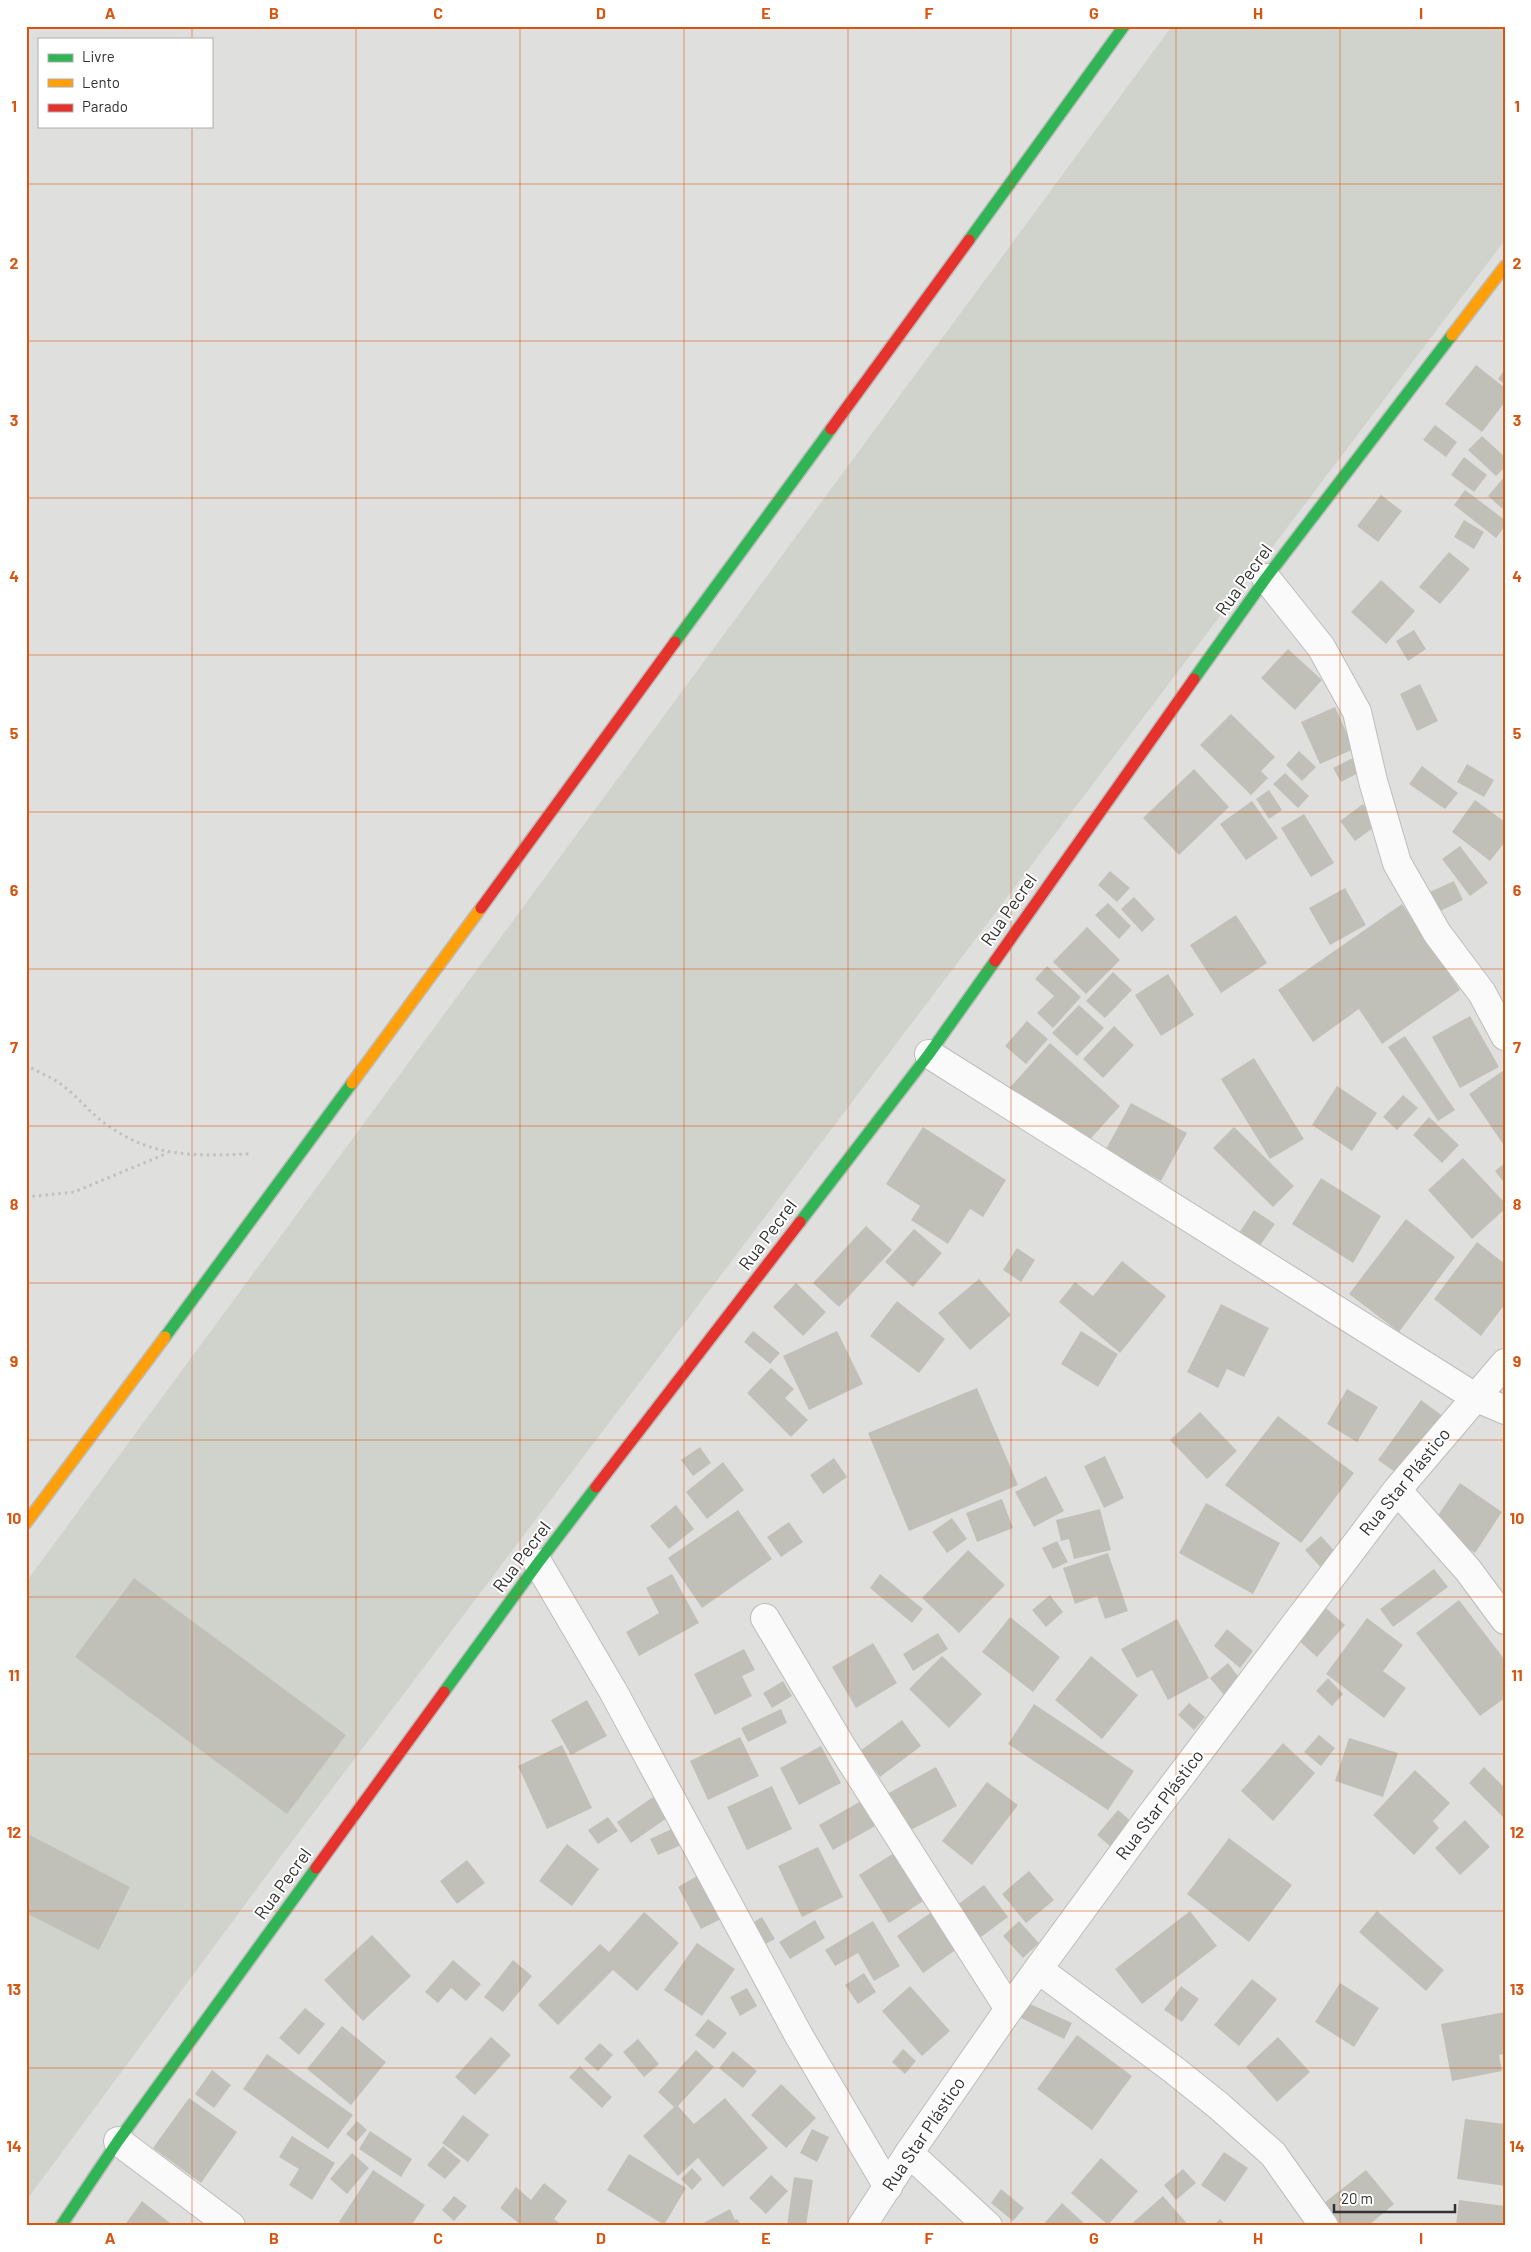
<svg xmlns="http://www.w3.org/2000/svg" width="1531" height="2252" font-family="Barlow,sans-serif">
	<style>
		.built { fill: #d0d3cc }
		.building { fill: #c1c0b8 }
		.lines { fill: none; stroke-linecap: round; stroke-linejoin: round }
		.street-casing { stroke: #bcbdbb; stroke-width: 30 }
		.fast-casing { stroke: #bcbdbb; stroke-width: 14 }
		.slow-casing { stroke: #bcbdbb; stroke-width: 14 }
		.jam-casing { stroke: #bcbdbb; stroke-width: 14 }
		.path { stroke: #c0c0c0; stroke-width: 3; stroke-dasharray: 2.5 4; stroke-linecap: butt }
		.street { stroke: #fafafa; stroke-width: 28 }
		.fast { stroke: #30b455; stroke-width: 11 }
		.slow { stroke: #ff9f0a; stroke-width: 11 }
		.jam { stroke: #e5322d; stroke-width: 11 }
		.grid { fill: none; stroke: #d65510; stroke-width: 1; stroke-opacity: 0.55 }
		.labels { text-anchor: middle; stroke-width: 4; stroke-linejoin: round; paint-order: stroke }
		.street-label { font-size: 18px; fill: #323231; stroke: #fff }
		.neatline { fill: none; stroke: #d65510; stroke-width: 2 }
		.grid-label { font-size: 16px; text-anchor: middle; font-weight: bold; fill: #d65510 }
	</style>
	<rect width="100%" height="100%" fill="#dfe0de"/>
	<!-- built -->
	<path class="built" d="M1172,26h333v214l-1224,1616 -255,345v-619z"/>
	<!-- building -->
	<path class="building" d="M1476,365l29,23v14l-23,30 -37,-28z
		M1505,369v15l-7,-5z
		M1435,425l22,17 -11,15 -23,-17z
		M1482,436l23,21v10l-9,9 -28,-26z
		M1464,457l23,18 -13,17 -23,-17z
		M1505,476v35l-17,-15z
		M1465,490l40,30v6l-9,12 -42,-33z
		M1381,495l21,16 -24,31 -21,-16z
		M1464,520l20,12 -10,17 -20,-12z
		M1449,552l21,17 -30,35 -21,-17z
		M1381,580l34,31 -29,33 -35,-32z
		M1414,630l12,19 -18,12 -12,-20z
		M1288,649l34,31 -27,30 -34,-32z
		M1420,684l18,37 -21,10 -17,-37z
		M1335,707l19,42 -34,15 -19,-42z
		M1231,714l44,43 -14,14 7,7 -17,17 -51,-50z
		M1299,751l17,16 -14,14 -16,-16z
		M1355,757l7,14 -21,11 -8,-14z
		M1467,764l27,16 -10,17 -27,-15z
		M1422,766l36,27 -13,16 -36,-25z
		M1194,769l35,38 -50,48 -36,-37z
		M1285,773l24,23 -11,12 -25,-24z
		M1269,790l13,20 -13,9 -13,-20z
		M1475,800l30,22v20l-15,19 -38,-29z
		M1252,801l26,37 -32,22 -26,-36z
		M1363,804l14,21 -22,16 -15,-20z
		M1304,814l30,49 -23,14 -30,-49z
		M1460,846l28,37 -18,13 -28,-37z
		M1110,871l20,17 -13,14 -19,-17z
		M1454,881l9,19 -31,15 -9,-20z
		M1345,888l21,37 -36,20 -21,-37z
		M1134,897l21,22 -13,13 -21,-23z
		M1108,903l23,23 -12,13 -24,-24z
		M1402,904l58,86 -78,54 -23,-35 -46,33 -35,-52z
		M1236,915l31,48 -46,30 -31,-48z
		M1087,927l33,33 -34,34 -33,-32z
		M1047,966l34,31 -28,31 -16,-15 17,-17 -19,-17z
		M1113,972l19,18 -27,28 -19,-17z
		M1168,974l26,41 -33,21 -26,-41z
		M1079,1005l25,23 -27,28 -25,-23z
		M1470,1016l29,51 -39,21 -28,-51z
		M1027,1021l21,18 -22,25 -21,-18z
		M1114,1026l20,19 -31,33 -20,-19z
		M1405,1036l50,74 -17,11 -50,-74z
		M1050,1043l70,63 -34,38 -82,-50z
		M1254,1058l50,81 -34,20 -49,-80z
		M1504,1070l1,2v75l-36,-53z
		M1337,1086l40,27 -25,38 -40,-26z
		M1403,1095l15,13 -21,22 -14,-13z
		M1131,1103l56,30 -26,48 -56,-30z
		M1429,1117l30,28 -17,18 -29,-28z
		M923,1127l83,53 -23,37 -13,-8 -22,35 -37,-24 9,-14 -34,-22z
		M1234,1127l60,59 -21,21 -60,-59z
		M1463,1158l42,45v6l-33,30 -44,-49z
		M1505,1163v21l-10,-13z
		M1321,1178l60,38 -28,47 -61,-39z
		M1254,1210l21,14 -16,23 -20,-14z
		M1406,1219l49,38 -56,75 -50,-38z
		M866,1226l26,24 -53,57 -26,-24z
		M914,1229l28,24 -29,34 -28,-25z
		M1477,1242l28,22v40l-24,32 -47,-37z
		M1017,1248l18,12 -14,22 -18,-12z
		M1122,1261l44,35 -46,57 -61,-51 16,-20 18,14z
		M979,1279l32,36 -41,35 -32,-37z
		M796,1283l30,29 -23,24 -30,-29z
		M897,1301l48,38 -26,34 -49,-37z
		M1221,1304l48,24 -25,49 -17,-8 -9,19 -31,-16z
		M753,1331l27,22 -10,11 -26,-22z
		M837,1331l26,53 -54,26 -26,-54z
		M1081,1331l37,23 -20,33 -37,-23z
		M771,1368l23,21 -9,9 23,22 -17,17 -44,-44z
		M977,1388l41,97 -109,46 -41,-98z
		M1347,1389l31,18 -21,35 -30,-18z
		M1421,1400l23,17 -42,60 -24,-17z
		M1200,1412l37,39 -30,28 -37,-39z
		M1278,1416l76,57 -53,70 -76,-58z
		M700,1447l11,16 -18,13 -12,-16z
		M1105,1456l19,42 -20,10 -20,-42z
		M834,1458l13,19 -24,17 -13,-19z
		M723,1462l21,28 -37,29 -21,-27z
		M1046,1476l18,35 -30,16 -19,-35z
		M1460,1483l42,29 -27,41 -43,-29z
		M1002,1499l11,29 -36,14 -11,-29z
		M1206,1503l74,40 -27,51 -74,-41z
		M676,1505l18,24 -25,20 -19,-23z
		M1100,1509l11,41 -37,9 -5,-20 -8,2 -5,-21z
		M738,1510l34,49 -70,49 -34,-50z
		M952,1518l15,21 -20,14 -15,-21z
		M789,1522l14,20 -22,15 -14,-20z
		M1321,1536l17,19 -15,15 -18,-20z
		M1057,1541l11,21 -15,7 -11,-21z
		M968,1550l37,35 -46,48 -37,-35z
		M1108,1553l20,58 -23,8 -8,-23 -22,8 -12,-36z
		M1434,1569l14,18 -55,40 -13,-18z
		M672,1574l27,49 -60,33 -13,-24 33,-19 -13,-25z
		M880,1574l43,35 -11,14 -42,-35z
		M134,1578l212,157 -59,79 -212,-157z
		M1050,1595l13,17 -17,15 -14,-17z
		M1459,1600l46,60v38l-25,18 -64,-83z
		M1326,1608l19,17 -28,32 -19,-17z
		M1010,1617l50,40 -27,35 -51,-40z
		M1367,1618l36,27 -20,26 23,17 -22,30 -58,-44z
		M1177,1619l32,59 -41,22 -16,-30 -15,8 -16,-29z
		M1227,1629l26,22 -13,17 -26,-22z
		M938,1633l10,16 -35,22 -10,-17z
		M873,1643l24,40 -41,25 -24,-41z
		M744,1649l11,21 -13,6 10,20 -37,19 -21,-41z
		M942,1656l40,38 -33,34 -40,-39z
		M1091,1656l47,39 -36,44 -47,-39z
		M1228,1663l13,17 -17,15 -14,-17z
		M1328,1678l15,16 -11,12 -16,-15z
		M783,1681l9,15 -20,12 -9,-15z
		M587,1700l20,36 -36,19 -20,-35z
		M1189,1703l16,14 -11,13 -16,-15z
		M1034,1704l100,67 -26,39 -100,-66z
		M781,1709l6,14 -39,19 -7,-14z
		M902,1720l19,26 -41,31 -20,-26z
		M1319,1735l16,13 -14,18 -17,-14z
		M740,1737l19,39 -51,24 -18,-39z
		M1349,1738l49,15 -15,44 -48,-16z
		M1283,1743l32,30 -42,48 -32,-30z
		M562,1745l30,63 -45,21 -29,-63z
		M821,1746l20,37 -42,22 -19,-37z
		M936,1767l21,39 -52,27 -20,-38z
		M1484,1767l21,21v31l-36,-36z
		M1415,1770l35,33 -17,18 6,7 -25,27 -41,-40z
		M987,1782l31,23 -46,60 -30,-24z
		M772,1786l20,43 -45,21 -20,-43z
		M653,1797l14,21 -36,25 -14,-21z
		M861,1801l14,25 -42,24 -14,-25z
		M1118,1810l14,12 -21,25 -14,-12z
		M608,1817l10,14 -20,13 -10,-14z
		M1465,1820l25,27 -30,28 -25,-27z
		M676,1827l8,17 -26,11 -8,-16z
		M26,1833l104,54 -31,63 -73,-37z
		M1229,1838l63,47 -43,57 -62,-48z
		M567,1844l32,25 -27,37 -33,-25z
		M818,1847l25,50 -41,20 -24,-51z
		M894,1853l31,47 -36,23 -30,-48z
		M467,1860l18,23 -28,21 -17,-23z
		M1029,1871l25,29 -28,23 -24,-29z
		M697,1876l24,43 -20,10 -23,-42z
		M984,1885l24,32 -31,23 -24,-32z
		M1190,1911l27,35 -75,58 -27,-35z
		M1377,1911l67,59 -18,21 -67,-59z
		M644,1912l35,31 -42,48 -24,-21 -55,55 -20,-20 62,-61 9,8z
		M932,1912l25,37 -34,24 -26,-37z
		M762,1917l13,22 -19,10 -12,-21z
		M815,1920l10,18 -35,21 -11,-17z
		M873,1921l27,45 -26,15 -16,-28 -23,13 -10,-16z
		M1019,1921l20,22 -16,15 -20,-22z
		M372,1935l39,41 -48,45 -39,-41z
		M697,1943l38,26 -33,47 -38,-26z
		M453,1960l28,24 -15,17 -15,-13 -13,15 -13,-11z
		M513,1960l19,16 -29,36 -19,-15z
		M864,1973l12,19 -18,12 -13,-19z
		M1252,1979l25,20 -38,47 -25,-21z
		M1340,1983l39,25 -25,39 -39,-25z
		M910,1986l40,45 -28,25 -40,-45z
		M1181,1986l18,13 -17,23 -18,-12z
		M747,1988l10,18 -17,10 -10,-19z
		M1028,2003l44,20 -8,16 -43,-21z
		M305,2008l20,16 -26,31 -20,-17z
		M1505,2012v42l-6,1 3,16 -50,10 -11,-57z
		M708,2019l19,14 -13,16 -19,-14z
		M342,2026l44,36 -35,43 -44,-36z
		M1077,2035l55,41 -40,54 -55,-41z
		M491,2037l20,18 -36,40 -20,-18z
		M1278,2037l32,35 -33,30 -31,-35z
		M638,2039l21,25 -15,13 -21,-25z
		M600,2043l13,12 -15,16 -14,-12z
		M903,2049l13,12 -11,13 -13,-12z
		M696,2050l18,17 -36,39 16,18 31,-26 43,50 -45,39 -25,-29 -20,18 -35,-40 31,-29 -16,-15z
		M733,2051l24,20 -14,17 -24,-20z
		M267,2054l86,61 -25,34 -85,-60z
		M580,2066l32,31 -10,11 -33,-31z
		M212,2070l19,15 -17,23 -19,-14z
		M781,2084l35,34 -30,30 -35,-33z
		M189,2098l48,34 -36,51 -48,-35z
		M463,2115l26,20 -21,27 -26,-19z
		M1465,2119l40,5v62l-48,-7z
		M357,2121l10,9 -11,12 -10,-8z
		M812,2129l17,8 -12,25 -17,-9z
		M370,2131l42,28 -11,18 -42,-28z
		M292,2136l43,27 -23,37 -23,-15 10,-16 -20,-12z
		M443,2146l18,15 -16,18 -18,-14z
		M1224,2152l24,16 -23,34 -24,-17z
		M352,2153l17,15 -22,26 -17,-15z
		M629,2154l57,34 -22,37 -57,-35z
		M1101,2158l37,33 -30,34 -37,-32z
		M692,2168l10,11 -10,11 -11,-11z
		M1183,2169l13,14 -20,17 -12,-15z
		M373,2170l52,35 -14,21h-67l-5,-4z
		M1366,2170l28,34 -26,22h-34l-15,-19z
		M771,2175l17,16 -22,23 -17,-16z
		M794,2177l19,3 -7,46 -19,-1z
		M544,2183l23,18 -13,18 9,7h-41l-22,-18 16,-21 15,13z
		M1001,2189l23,19 -11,13 -22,-18z
		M454,2196l13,10 -13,15 -12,-11z
		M1163,2196l26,30h-60z
		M1459,2200l46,6v20h-49z
		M142,2201l32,25h-50z
		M1062,2203l25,23h-45z
		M730,2209l5,11 2,-1 5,7h-44z
		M1220,2219l7,7h-14z"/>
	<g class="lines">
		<defs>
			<path id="street" d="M1266,578l55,69 36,65 16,69 24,82 40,70 45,60 23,43
				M929,1054l546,343 30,13
				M1397,1490l71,80 37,50
				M538,1563l75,128 186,345 89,151
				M765,1618l75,126 169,265
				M1038,1969l136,101 45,36 54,48 51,72
				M118,2141l113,85
				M909,2153l79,73
				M862,2226l47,-73 100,-144 139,-190 249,-329 108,-127"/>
			<path id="fast" d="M969,240l155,-214
				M675,642l156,-213
				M1194,679l72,-101 186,-243
				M800,1222l129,-168 66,-93
				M165,1337l187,-254
				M444,1692l94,-129 58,-76
				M61,2226l57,-85 198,-273"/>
			<path id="slow" d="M1452,335l53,-69
				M352,1083l129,-175
				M26,1523l139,-186"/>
			<path id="jam" d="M831,429l138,-189
				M481,908l194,-266
				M995,961l199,-282
				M596,1487l204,-265
				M316,1868l128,-176"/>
		</defs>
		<!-- street casing -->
		<use href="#street" class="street-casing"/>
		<!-- fast casing -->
		<use href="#fast" class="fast-casing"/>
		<!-- slow casing -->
		<use href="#slow" class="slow-casing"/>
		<!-- jam casing -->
		<use href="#jam" class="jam-casing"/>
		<!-- path -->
		<path class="path" d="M26,1064c11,9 25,12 36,21 16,12 29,29 45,40 46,33 89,31 142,29
			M26,1197l48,-5 94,-39"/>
		<!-- street -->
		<use href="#street" class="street"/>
		<!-- fast -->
		<use href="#fast" class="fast"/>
		<!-- slow -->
		<use href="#slow" class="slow"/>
		<!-- jam -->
		<use href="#jam" class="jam"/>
	</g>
	<!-- grid -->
	<path class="grid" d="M192,26v13M356,26v2200M520,26v2200M684,26v2200M848,26v2200M1011,26v2200M1176,26v2200M1340,26v2200M192,126v2100M26,184h1479M26,341h1479M26,498h1479M26,655h1479M26,812h1479M26,969h1479M26,1126h1479M26,1283h1479M26,1440h1479M26,1597h1479M26,1754h1479M26,1911h1479M26,2068h1479"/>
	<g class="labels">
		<!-- street labels -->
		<g class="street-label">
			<text transform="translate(1244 580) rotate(-54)" y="6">Rua Pecrel</text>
			<text transform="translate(1009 910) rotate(-55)" y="6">Rua Pecrel</text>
			<text transform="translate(768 1235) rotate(-53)" y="6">Rua Pecrel</text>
			<text transform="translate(1405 1482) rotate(-51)" y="6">Rua Star Plástico</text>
			<text transform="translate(522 1557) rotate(-53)" y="6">Rua Pecrel</text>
			<text transform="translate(1160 1805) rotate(-53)" y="6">Rua Star Plástico</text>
			<text transform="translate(283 1884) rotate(-54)" y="6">Rua Pecrel</text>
			<text transform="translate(924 2134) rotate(-56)" y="6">Rua Star Plástico</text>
		</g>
	</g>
	<!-- border -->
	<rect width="1531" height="2252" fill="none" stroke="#ffffff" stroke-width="55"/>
	<!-- legend -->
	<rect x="38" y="38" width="175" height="90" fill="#ffffff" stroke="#adadad"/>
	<rect x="48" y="54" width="25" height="8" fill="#30b455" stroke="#adadad"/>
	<text x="82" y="62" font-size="15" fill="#323231">Livre</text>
	<rect x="48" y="79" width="25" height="8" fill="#ff9f0a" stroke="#adadad"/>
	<text x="82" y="88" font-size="15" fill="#323231">Lento</text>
	<rect x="48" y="104" width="25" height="8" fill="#e5322d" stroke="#adadad"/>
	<text x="82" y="112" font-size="15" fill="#323231">Parado</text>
	<!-- scale -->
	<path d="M1334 2204v8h121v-8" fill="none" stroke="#323231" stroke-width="2.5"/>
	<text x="1341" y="2204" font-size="15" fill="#323231" stroke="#ffffff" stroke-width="4" paint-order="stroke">20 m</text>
	<rect x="28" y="28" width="1476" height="2196" class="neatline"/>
	<g class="grid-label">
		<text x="110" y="19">A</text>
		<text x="274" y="19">B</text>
		<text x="438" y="19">C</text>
		<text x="601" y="19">D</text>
		<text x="766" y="19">E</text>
		<text x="929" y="19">F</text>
		<text x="1094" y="19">G</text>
		<text x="1258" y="19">H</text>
		<text x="1421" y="19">I</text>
		<text x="14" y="112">1</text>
		<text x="1517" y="112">1</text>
		<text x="14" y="269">2</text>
		<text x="1517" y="269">2</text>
		<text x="14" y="426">3</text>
		<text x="1517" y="426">3</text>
		<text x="14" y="582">4</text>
		<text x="1517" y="582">4</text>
		<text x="14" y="739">5</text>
		<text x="1517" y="739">5</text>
		<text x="14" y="896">6</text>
		<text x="1517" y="896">6</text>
		<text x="14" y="1053">7</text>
		<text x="1517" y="1053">7</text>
		<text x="14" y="1210">8</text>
		<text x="1517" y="1210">8</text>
		<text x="14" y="1367">9</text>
		<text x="1517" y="1367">9</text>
		<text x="14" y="1524">10</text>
		<text x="1517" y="1524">10</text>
		<text x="14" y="1681">11</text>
		<text x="1517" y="1681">11</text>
		<text x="14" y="1838">12</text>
		<text x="1517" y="1838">12</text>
		<text x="14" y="1995">13</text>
		<text x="1517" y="1995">13</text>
		<text x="14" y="2152">14</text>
		<text x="1517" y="2152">14</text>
		<text x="110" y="2244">A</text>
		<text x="274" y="2244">B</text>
		<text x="438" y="2244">C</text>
		<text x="601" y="2244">D</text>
		<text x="766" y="2244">E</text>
		<text x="929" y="2244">F</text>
		<text x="1094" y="2244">G</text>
		<text x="1258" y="2244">H</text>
		<text x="1421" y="2244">I</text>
	</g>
</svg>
